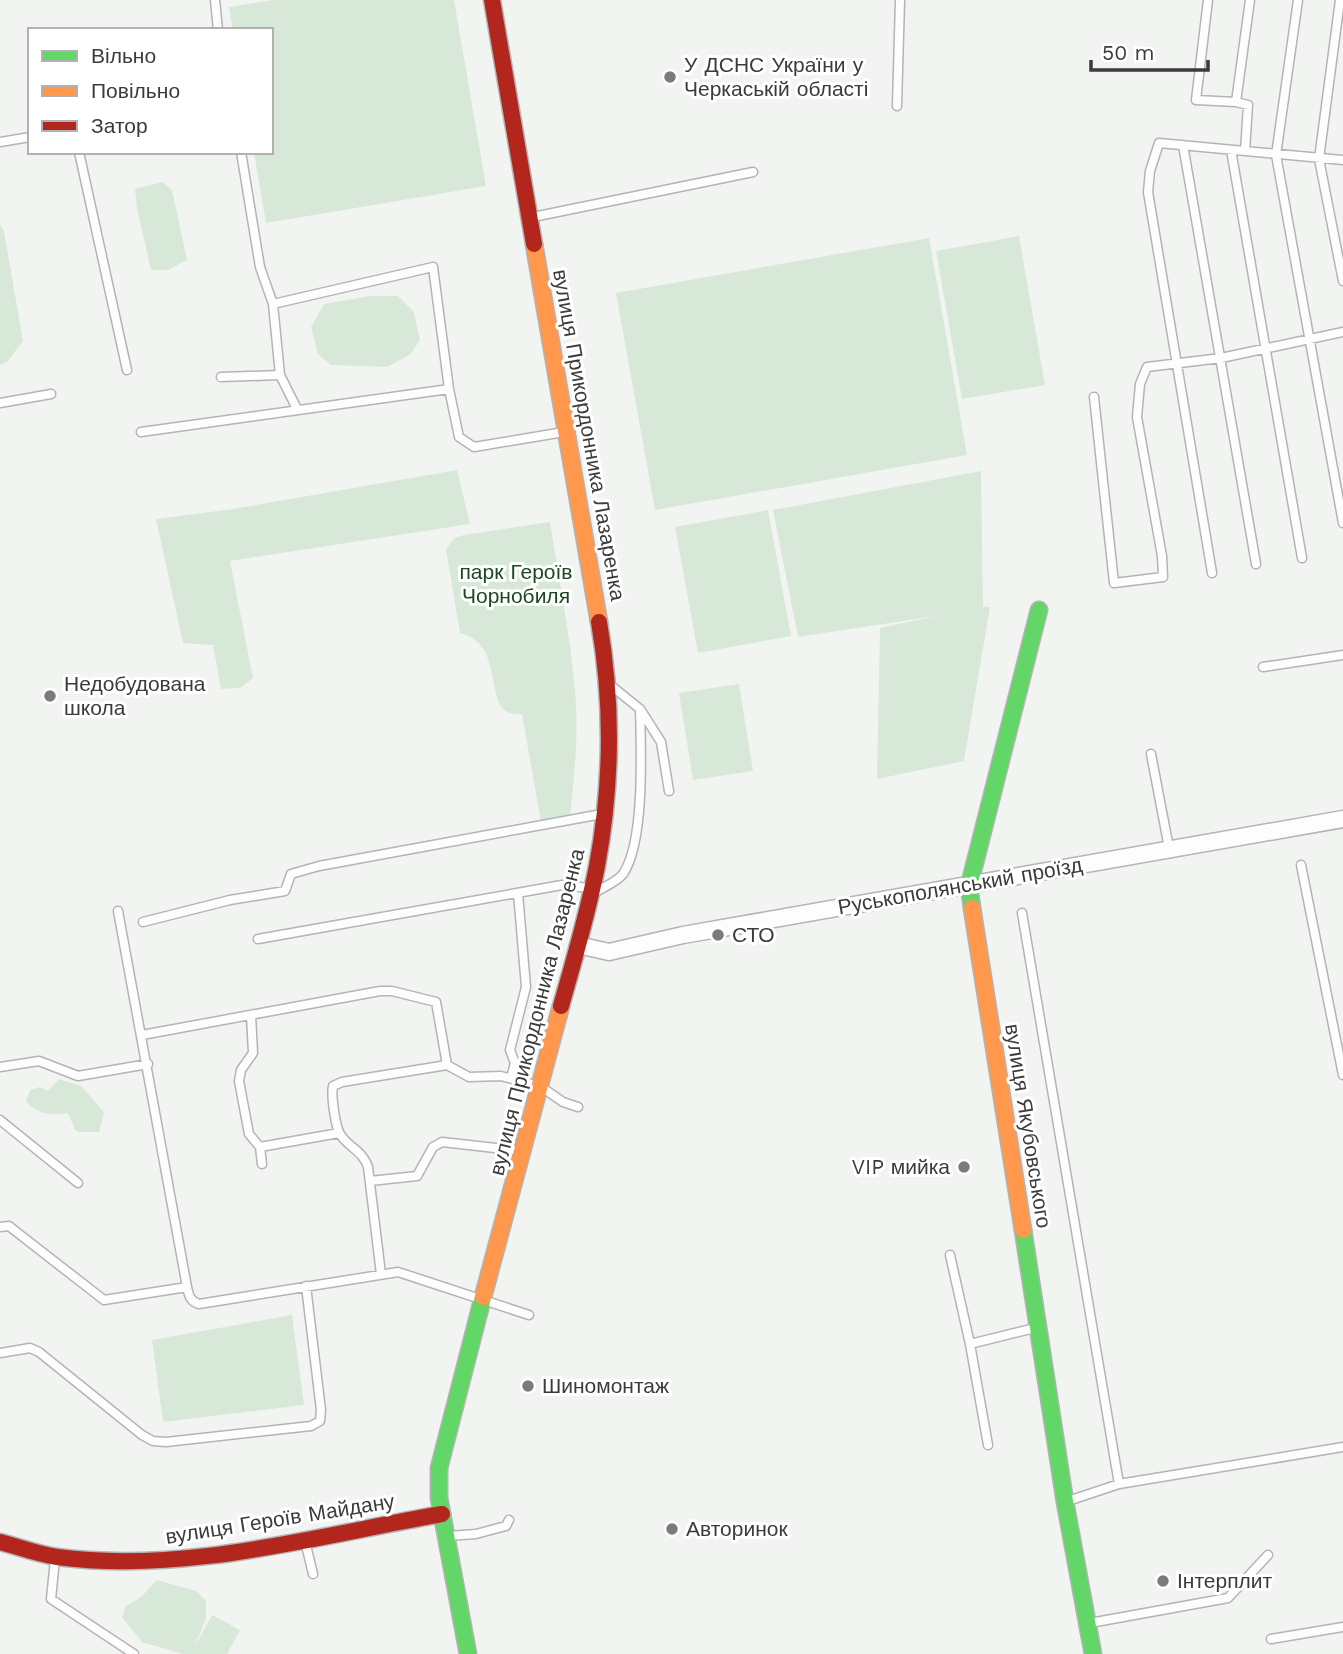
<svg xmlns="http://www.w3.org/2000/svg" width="1343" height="1654" font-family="'Work Sans',sans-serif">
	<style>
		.green { fill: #d8e8d8 }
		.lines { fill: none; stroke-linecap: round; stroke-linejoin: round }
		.lane-casing { stroke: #b3b4b3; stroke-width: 11 }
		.street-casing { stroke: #b3b4b3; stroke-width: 19 }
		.fast-casing { stroke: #b3b4b3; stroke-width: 19 }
		.slow-casing { stroke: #b3b4b3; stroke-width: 19 }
		.jam-casing { stroke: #b3b4b3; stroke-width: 19 }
		.lane { stroke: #fdfdfd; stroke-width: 8 }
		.street { stroke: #fdfdfd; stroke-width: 16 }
		.fast { stroke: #63d668; stroke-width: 16 }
		.slow { stroke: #ff974d; stroke-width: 16 }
		.jam { stroke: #b3261e; stroke-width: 16 }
		.poi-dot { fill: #7a7c7a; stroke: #fff; stroke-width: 2.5 }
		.labels { text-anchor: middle; stroke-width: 6; stroke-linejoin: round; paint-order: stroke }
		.poi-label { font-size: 21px; fill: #3a3b3a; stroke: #fff; text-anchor: start }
		.street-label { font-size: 21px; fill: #3a3b3a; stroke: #fff }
		.park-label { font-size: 21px; fill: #1b481f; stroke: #fff }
	</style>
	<rect width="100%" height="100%" fill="#f2f4f2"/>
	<!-- green -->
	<path class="green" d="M273,0h181l32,186 -220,37 -12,-71h17v-122h-38l-4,-23z
		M162,182l10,8 15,70 -19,10h-17l-14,-62 -2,-19z
		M0,225l4,6 19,110 -16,21 -7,3z
		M1019,236l26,149 -83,14 -26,-148z
		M929,238l38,217 -312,55 -39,-217z
		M370,296h28l16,16 6,28 -10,15 -23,12 -56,-2 -13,-11 -7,-27 13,-23z
		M457,470l13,54 -240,37 23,117 -13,10 -19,1 -8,-44 -30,-2 -27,-124 77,-10z
		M981,471l2,136h7l-26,154 -87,18 3,-151 56,-12 -138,21 -25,-127z
		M768,510l23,126 -93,17 -23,-126z
		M550,522c9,60 22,120 26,181 2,38 -2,76 -6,114l-29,5 -19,-108c-45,4 -11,-68 -62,-81l-14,-84 8,-11 10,-3z
		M739,684l14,87 -60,9 -14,-87z
		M59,1079l22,7 23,26 -5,20h-20l-4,-2 -7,-17c-18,2 -28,2 -42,-11l4,-12 10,-3 8,4z
		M292,1315l12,90 -141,17 -11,-82z
		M157,1580l39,11 10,10v17l-11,28 17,-31 28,15 -13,24h-45l-40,-12 -20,-25 4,-11 15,-9z"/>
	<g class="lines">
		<defs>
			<path id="lane" d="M215,0l3,30
				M1208,0l-12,100 40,2
				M1298,0l-22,155 67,368
				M1340,0l-21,159 24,122
				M897,106l3,-106
				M0,142l30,-5
				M1183,145l73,419
				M1231,150l71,408
				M1245,151l3,-46 -12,-3 14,-102
				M79,152l48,218
				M241,152l19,115 13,37 7,71 17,34
				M533,217l220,-45
				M273,304l160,-37 16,122 10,48 15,10 90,-15
				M221,377l59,-2
				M1094,397l20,186 49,-6 -1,-21 -25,-139 3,-33 7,-17 74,-9 122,-26
				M0,403l51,-9
				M141,432l308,-43
				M1212,573l-64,-381 2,-21 9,-28 184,17
				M1263,667l80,-12
				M614,688l26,21 21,33 8,49
				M1151,754l18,94
				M1301,865l42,210
				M596,892c8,-5 22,-11 27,-18 22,-32 18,-125 17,-165
				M118,911l69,376
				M1022,913l97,571
				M143,922l87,-22 55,-9 6,-17 28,-8 283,-52
				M258,939l304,-54 27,3
				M251,1015l2,38 -12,17 -2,11 10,53 11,13
				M142,1035l238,-44h12l44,11 11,63
				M0,1067l39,-6 39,15 70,-12
				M511,1078l4,-15 -5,-13 16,-63 -8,-94
				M0,1120l78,63
				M262,1164l-2,-17 79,-14
				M370,1181l47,-5 16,-29 9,-5 80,9
				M0,1227l9,-1 5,4 90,70 83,-13c2,9 3,14 12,17l199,-32 131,43
				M950,1255l20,89
				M381,1274l-13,-107c-5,-17 -23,-21 -29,-35 -4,-9 -8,-37 -6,-46l9,-4 105,-17 22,12 32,-1 39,10 23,16 15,5
				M0,1353l30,-5 9,4 103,83 11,6 13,1 145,-16 9,-5 1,-11 -15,-124
				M988,1445l-18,-101 65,-16
				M1068,1501l51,-17 224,-37
				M448,1536l28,-2 30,-8 3,-6
				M305,1541l8,33
				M55,1559l-4,40 83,55
				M1090,1623l138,-25 40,-43
				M1271,1639l72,-12"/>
			<path id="street" d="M578,945l31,7 74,-17 660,-116"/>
			<path id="fast" d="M972,908l-3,-22 70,-276
				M1023,1230l42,272 28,152
				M468,1654l-29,-156v-30l44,-171"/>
			<path id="slow" d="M534,244l65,378
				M972,908l51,322
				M483,1297l78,-291"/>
			<path id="jam" d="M492,0l42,244
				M561,1006c13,-46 27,-93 36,-140 15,-81 16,-163 2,-244
				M0,1542c19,5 37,12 57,15 128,17 259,-21 385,-43"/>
		</defs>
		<!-- lane casing -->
		<use href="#lane" class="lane-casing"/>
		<!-- street casing -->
		<use href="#street" class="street-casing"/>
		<!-- fast casing -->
		<use href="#fast" class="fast-casing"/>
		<!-- slow casing -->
		<use href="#slow" class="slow-casing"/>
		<!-- jam casing -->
		<use href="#jam" class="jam-casing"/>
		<!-- lane -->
		<use href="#lane" class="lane"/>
		<!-- street -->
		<use href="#street" class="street"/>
		<!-- fast -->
		<use href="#fast" class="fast"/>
		<!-- slow -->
		<use href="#slow" class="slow"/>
		<!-- jam -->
		<use href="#jam" class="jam"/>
	</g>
	<!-- markers -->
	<g class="poi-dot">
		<circle cx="670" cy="77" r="7"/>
		<circle cx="50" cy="696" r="7"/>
		<circle cx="718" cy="935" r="7"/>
		<circle cx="964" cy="1167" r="7"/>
		<circle cx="528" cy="1386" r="7"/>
		<circle cx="672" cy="1529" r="7"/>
		<circle cx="1163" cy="1581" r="7"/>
	</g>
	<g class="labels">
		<!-- poi labels -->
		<g class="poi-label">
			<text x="684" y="72">У ДСНС України у<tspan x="684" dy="24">Черкаській області</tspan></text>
			<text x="64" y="691">Недобудована<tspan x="64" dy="24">школа</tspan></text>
			<text x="732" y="942">СТО</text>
			<text x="950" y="1174" text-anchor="end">VIP мийка</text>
			<text x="542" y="1393">Шиномонтаж</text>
			<text x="686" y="1536">Авторинок</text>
			<text x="1177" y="1588">Інтерплит</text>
		</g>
		<!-- street labels -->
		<g class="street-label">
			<text transform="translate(589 435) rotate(80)" y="7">вулиця Прикордонника Лазаренка</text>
			<text transform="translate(960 886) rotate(-10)" y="7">Руськополянський проїзд</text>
			<text transform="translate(537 1012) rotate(-76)" y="7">вулиця Прикордонника Лазаренка</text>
			<text transform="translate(1028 1126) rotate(81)" y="7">вулиця Якубовського</text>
			<text transform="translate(280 1519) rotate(-9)" y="7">вулиця Героїв Майдану</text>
		</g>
		<!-- park labels -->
		<g class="park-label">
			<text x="516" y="579">парк Героїв<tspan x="516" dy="24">Чорнобиля</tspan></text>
		</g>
	</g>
	<!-- legend -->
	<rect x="28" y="28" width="245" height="126" fill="#ffffff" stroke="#b0b1b0" stroke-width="2"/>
	<rect x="42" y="51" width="35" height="10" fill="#63d668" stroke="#b0b1b0" stroke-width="2"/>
	<text x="91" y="63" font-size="21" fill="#3a3b3a">Вільно</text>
	<rect x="42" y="86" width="35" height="10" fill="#ff974d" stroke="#b0b1b0" stroke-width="2"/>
	<text x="91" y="98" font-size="21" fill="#3a3b3a">Повільно</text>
	<rect x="42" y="121" width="35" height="10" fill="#b3261e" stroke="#b0b1b0" stroke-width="2"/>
	<text x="91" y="133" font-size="21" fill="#3a3b3a">Затор</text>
	<!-- scale -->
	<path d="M1091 60v10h117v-10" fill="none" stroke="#3a3b3a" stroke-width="3.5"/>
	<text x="1102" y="60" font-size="21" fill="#3a3b3a" stroke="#ffffff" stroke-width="5" paint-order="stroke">50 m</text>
</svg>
